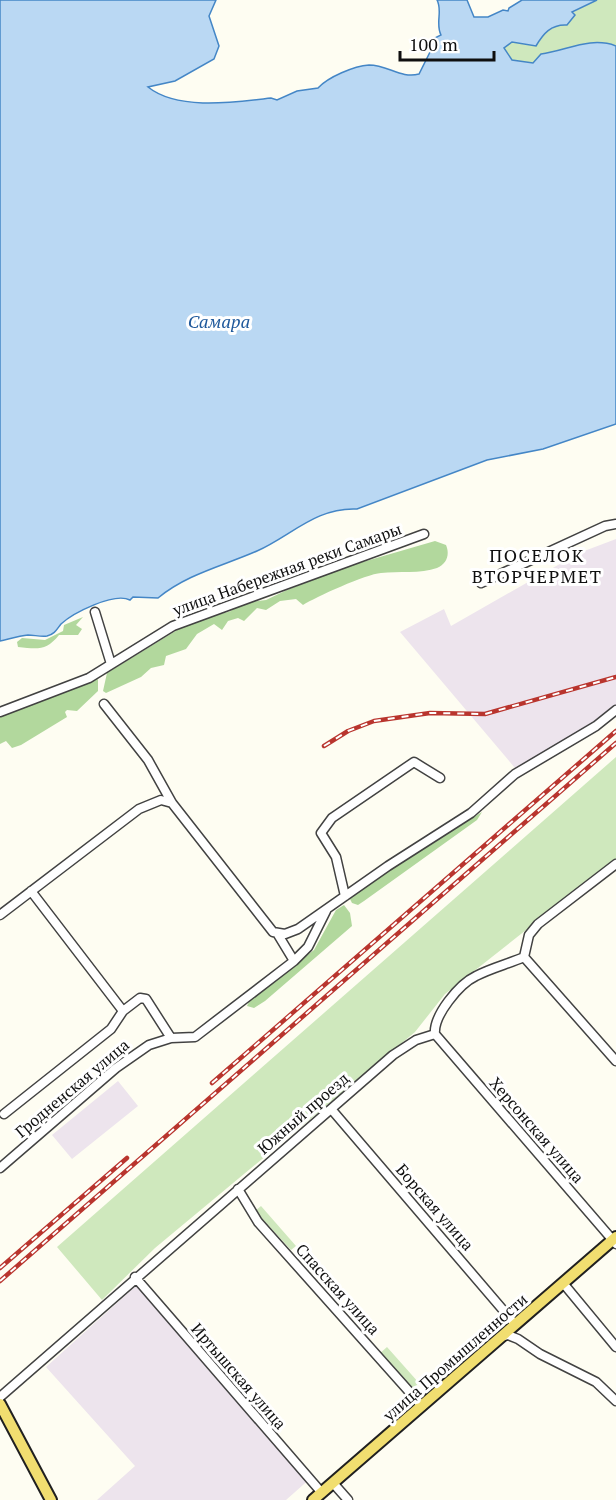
<svg xmlns="http://www.w3.org/2000/svg" width="616" height="1500" font-family="'PT Serif',serif">
	<style>
		.industrial { fill: #ede4ed }
		.green { fill: #cfe8bd }
		.forest { fill: #b2d89d }
		.water { fill: #bad8f3; stroke: #4486c6; stroke-width: 1.5 }
		.lines { fill: none; stroke-linecap: round; stroke-linejoin: round }
		.minor-casing { stroke: #424242; stroke-width: 11 }
		.major-casing { stroke: #202020; stroke-width: 14 }
		.minor { stroke: #fff; stroke-width: 8 }
		.major { stroke: #f1de70; stroke-width: 10 }
		.rail-casing { stroke: #b9352e; stroke-width: 4.5 }
		.rail { stroke: #fff; stroke-width: 2; stroke-dasharray: 7; stroke-linecap: butt }
		.labels { text-anchor: middle; stroke-width: 6; stroke-linejoin: round; paint-order: stroke }
		.street-label { font-size: 16px; fill: #0f0f0f; stroke: #fff }
		.water-label { font-size: 18px; font-style: italic; fill: #1e589b; stroke: #fff }
		.neighbourhood-label { font-size: 18px; letter-spacing: 1.5px; fill: #0f0f0f; stroke: #fff }
	</style>
	<rect width="100%" height="100%" fill="#fefdf2"/>
	<!-- industrial -->
	<path class="industrial" d="M616,539v167l-19,15 -82,47 -115,-136 44,-23 7,17 128,-73z
		M118,1081l20,25 -66,53 -20,-24z
		M138,1284l174,193 -26,23h-189l38,-34 -89,-99z"/>
	<!-- green -->
	<path class="green" d="M597,0h19v46c-26,-10 -50,5 -75,8l-8,9 -21,-3 -8,-12 8,-6h13l36,-18 11,-11z
		M616,757v102l-171,135 -30,38 -260,216 -53,52 -45,-53z
		M261,1206l35,40 -5,4 -36,-39z
		M387,1347l32,36 -9,8 -32,-36z"/>
	<!-- forest -->
	<path class="forest" d="M435,541l11,4c4,9 1,19 -9,23 -16,6 -39,3 -56,5 -15,1 -65,24 -78,32l-7,-6 -16,2 -14,9 -9,-2 -13,13 -6,-3 -10,3 -6,9 -8,-6 -17,10 -11,15 -20,7 -2,9 -13,3 -10,9 -35,16 -3,-2 4,-18 80,-49 44,-13 5,-7 30,-4 21,-10 62,-24z
		M83,617l-7,8 6,4 -4,6h-19c-13,16 -21,14 -41,12l-1,-5 5,-4 23,2 18,-9 1,-6z
		M98,679v12l-21,20 -10,-1 -2,2 2,5 -46,28 -9,3 -6,-7 -6,3v-28c31,-16 66,-22 98,-37z
		M482,812l-5,8 -113,81 -6,4 -6,-2 -2,-4 2,-5z
		M344,905l6,8 2,13 -87,75 -11,7 -7,-2 4,-9 63,-47 22,-40z"/>
	<!-- water -->
	<path class="water" d="M0,0h216l-7,16 10,30 -5,13 -39,22 -27,6c30,24 88,15 123,11l6,2 20,-9 21,-3c10,-11 36,-22 51,-23 19,0 32,14 50,9l11,-22 1,-12 10,-5c-6,-12 2,-24 -4,-35h30l7,17h14l15,-7 5,1 1,-3 13,-8h75l-25,12 3,3 -8,10c-16,-1 -24,9 -31,21l-24,-4 -8,6 8,12 21,3 8,-9c25,-3 49,-18 75,-8v378l-73,25 -56,11 -130,49c-41,-2 -66,27 -100,42 -34,15 -70,23 -99,47l-25,-1 -3,3c-16,-8 -57,13 -69,24 -4,5 -6,10 -14,12 -6,1 -13,-1 -19,-1 -9,1 -19,4 -28,6z"/>
	<g class="lines">
		<defs>
			<path id="minor" d="M481,583l124,-57 11,-2
				M95,612l16,52
				M104,704l44,56 24,43 101,129 12,2 13,-5 90,-63 83,-53 44,-39 81,-48 20,-16
				M0,712l89,-34 84,-52 251,-92
				M31,891l92,120
				M345,896l-9,-39 -15,-24 11,-15 82,-56 26,16
				M0,915l139,-106 22,-9 11,3
				M277,933l17,28
				M524,957l92,104
				M524,957l5,-22 9,-11 78,-60
				M435,1034l181,210
				M435,1034c-2,-18 24,-50 41,-58 15,-8 32,-12 48,-19
				M332,1110l183,214
				M4,1114l107,-85 12,-18 17,-13 6,1 25,39
				M0,1168l116,-100 33,-23 22,-7 24,-1 99,-76 14,-14 18,-36
				M238,1189l20,33 164,184
				M135,1277l187,216
				M563,1283l53,64
				M501,1337l7,-2 10,4 22,15 56,28 20,19
				M0,1397l393,-342 23,-15 19,-6
				M333,1483l15,17"/>
			<path id="major" d="M0,1404l51,96
				M313,1500l303,-263"/>
		</defs>
		<!-- minor casing -->
		<use href="#minor" class="minor-casing"/>
		<!-- major casing -->
		<use href="#major" class="major-casing"/>
		<!-- minor -->
		<use href="#minor" class="minor"/>
		<!-- major -->
		<use href="#major" class="major"/>
		<defs>
			<path id="rail" d="M324,746l24,-15 26,-10 56,-8 55,1 131,-37
				M212,1083l404,-352
				M0,1268l127,-110
				M0,1281l616,-538"/>
		</defs>
		<!-- rail casing -->
		<use href="#rail" class="rail-casing"/>
		<!-- rail -->
		<use href="#rail" class="rail"/>
	</g>
	<g class="labels">
		<!-- street labels -->
		<g class="street-label">
			<text transform="translate(287 569) rotate(-20)" y="6">улица Набережная реки Самары</text>
			<text transform="translate(72 1088) rotate(-40)" y="6">Гродненская улица</text>
			<text transform="translate(303 1113) rotate(-41)" y="6">Южный проезд</text>
			<text transform="translate(537 1130) rotate(49)" y="6">Херсонская улица</text>
			<text transform="translate(435 1207) rotate(49)" y="6">Борская улица</text>
			<text transform="translate(338 1289) rotate(48)" y="6">Спасская улица</text>
			<text transform="translate(455 1357) rotate(-41)" y="6">улица Промышленности</text>
			<text transform="translate(239 1376) rotate(49)" y="6">Иртышская улица</text>
		</g>
		<!-- water labels -->
		<g class="water-label">
			<text x="219" y="328">Самара</text>
		</g>
		<!-- neighbourhood labels -->
		<g class="neighbourhood-label">
			<text x="537" y="562">ПОСЕЛОК<tspan x="537" dy="21">ВТОРЧЕРМЕТ</tspan></text>
		</g>
	</g>
	<!-- scale -->
	<path d="M400 51v9h94v-9" fill="none" stroke="#0f0f0f" stroke-width="3"/>
	<text x="409" y="51" font-size="18" fill="#0f0f0f" stroke="#ffffff" stroke-width="4.5" paint-order="stroke">100 m</text>
</svg>
